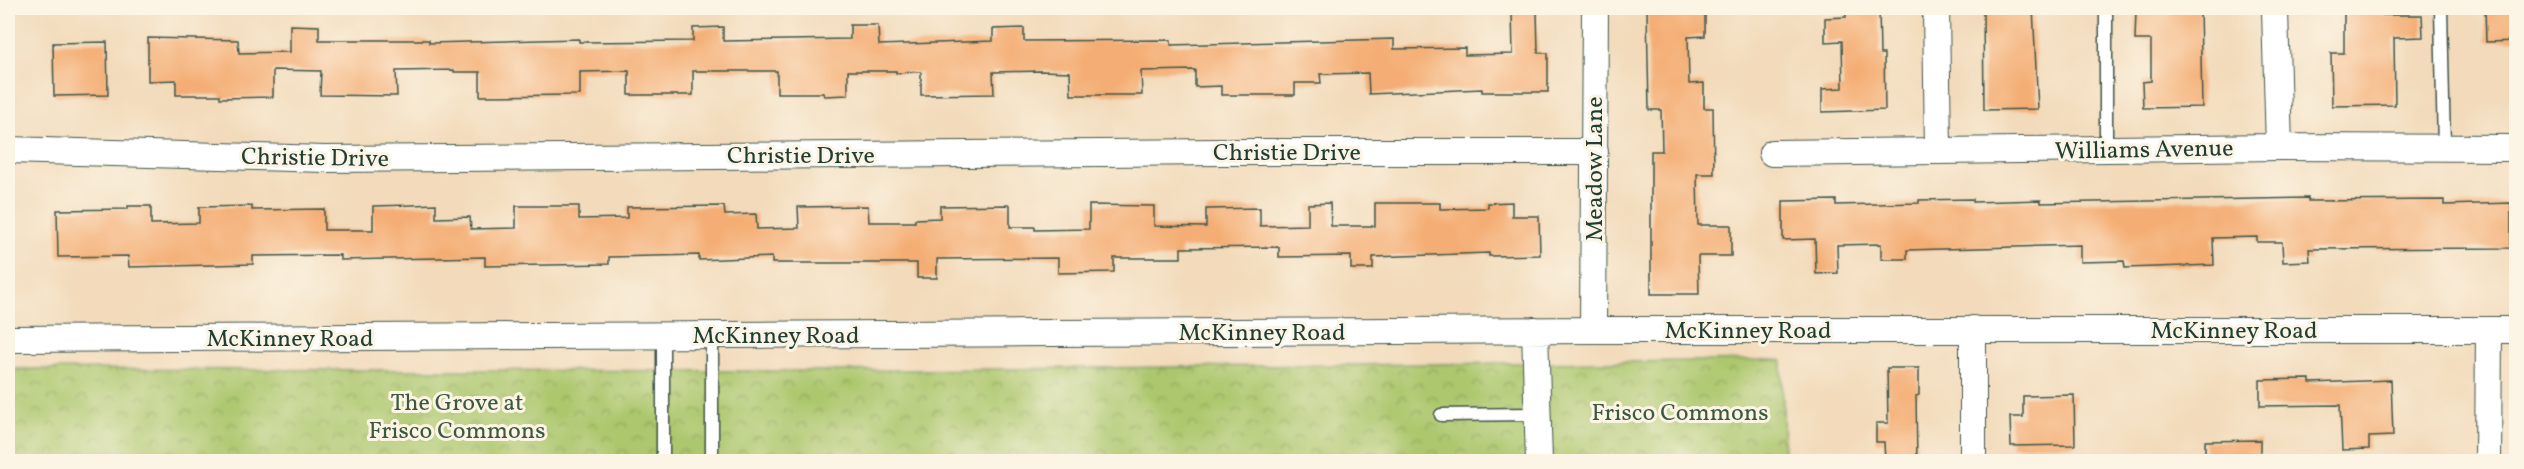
<svg xmlns="http://www.w3.org/2000/svg" width="2524" height="469" font-family="Vollkorn,serif">
	<style>
		.park { fill: url(#park-crowns); stroke: #668250; stroke-width: 1.5 }
		.building { fill: #f4ae75 }
		.lines { fill: none; stroke-linecap: round; stroke-linejoin: round }
		.service-casing { stroke: #3f5548; stroke-width: 15 }
		.minor-casing { stroke: #3f5548; stroke-width: 28 }
		.service { stroke: #fff; stroke-width: 12 }
		.minor { stroke: #fff; stroke-width: 26 }
		.labels { text-anchor: middle; stroke-width: 6; stroke-linejoin: round; paint-order: stroke }
		.street-label { font-size: 24px; fill: #1f3d34; stroke: #fcf5e5 }
		.park-label { font-size: 24px; fill: #3b593f; stroke: #fcf5e5 }
	</style>
	<defs>
		<pattern id="park-crowns" width="20" height="18" patternUnits="userSpaceOnUse" patternTransform="scale(1.5)"><rect width="20" height="18" fill="#acc76d"/><path d="M2 6a3 3 0 1 1 6 0M12 15a3 3 0 1 1 6 0" fill="none" stroke="#8ba35a"/></pattern>
	</defs>
	<rect width="100%" height="100%" fill="#fcf5e5"/>
	<filter id="ink" filterUnits="userSpaceOnUse"><feTurbulence type="fractalNoise" baseFrequency=".0167" numOctaves="2"/><feDisplacementMap in="SourceGraphic" scale="12" xChannelSelector="R" yChannelSelector="G"/><feConvolveMatrix kernelMatrix="1 2 1 2 8 2 1 2 1" color-interpolation-filters="sRGB"/></filter>
	<filter id="wash" filterUnits="userSpaceOnUse"><feTurbulence type="fractalNoise" baseFrequency=".008" numOctaves="4" result="noise"/><feDisplacementMap in="SourceGraphic" scale="24" xChannelSelector="R" yChannelSelector="G"/><feGaussianBlur stdDeviation="1.35" result="paint"/><feColorMatrix in="noise" values="0 0 0 0 0 0 0 0 0 0 0 0 0 0 0 0 0 1.4 0 .05"/><feComposite in="paint" operator="in"/></filter>
	<g filter="url(#wash)">
		<rect width="100%" height="100%" fill="#f2daba"/>
		<!-- park -->
		<path class="park" d="M1782,360l2,101 -1776,1v-93l815,2z"/>
		<g id="blocks">
			<!-- building -->
			<path class="building" d="M1845,8h34l1,46h4l1,56 -63,2v-23l21,-1 -1,-47 -17,1v-24l21,-1z
				M1983,8h50l5,101 -54,1z
				M2156,8h44l2,99 -59,1 -1,-26 9,-1v-41h-16l1,-29h20z
				M2344,8h38v7h40l1,22 -29,1 1,67 -63,1 -1,-53h13z
				M2485,8h32v33l-31,1z
				M1705,9v27l-17,1 1,47 15,-1v25h9l1,66h-17l1,51h33v31h-33l1,38h-48v-143h11l-1,-41h-12l-2,-100z
				M1512,11h25l1,42h10v39h-66v-3l-113,5 -1,-21 -48,1 1,9h-26v12h-74v-9l-26,1v-17l-54,1 1,24h-71l-1,-23 -29,-1 -48,1 1,22 -73,1v-23l-25,1v-2h-48v24l-24,1 -1,-3h-46v-22h-84v24h-64v-24l-49,1v23l-100,1v-24h-26v-2l-58,1 1,25 -77,-1 1,-24 -48,-1v27l-53,1v-3h-44v-15l-28,1v-43l90,2 1,13 51,-1v-27l29,1v14h110v3l150,-4v3l114,-1v-13l30,-1v14l127,-2v-14h28l1,20 114,-4v-12l31,-1v13l147,-1v5l223,-6v10l71,-1v7l48,-1z
				M107,42l1,53 -54,1 -1,-53z
				M2308,198v3l136,-1v5l67,-2v45l-202,1 1,12 -27,1 -1,-20h-25v-5l-44,1 1,27 -89,3 -1,-7 -44,1v-17l-173,5v9h-26v-15l-44,1 1,28 -22,1 -1,-35 -32,1v-39l53,-1v5l83,-2v-3l54,-1v3l68,-2v3z
				M1512,202v14h27l1,39 -51,1v-3l-116,4v12h-22v-13l-72,1v-10l-98,1v10h-67v14l-56,1v-15l-121,1v19h-20v-15h-145v-6l-73,3v-5l-90,2v7l-124,2v-9l-145,3v-5l-87,1v8l-124,3 -1,-11 -70,1 -1,-47 71,-1v-3h23v18l48,-1v-16l53,-1v4l72,-1v21h49v-24l39,-1 24,-1v14l34,-1 1,12 45,-1v-22h63v13l48,-1v-11l97,-1 1,9 31,-1 1,15 42,-1 -1,-21 70,-1 1,16h46v-3l25,-1v-12l70,-1v22h25v3l54,-1v-24l65,1v20l52,1v-18l54,-1v18l48,-1v-21l22,-1 1,23h44v-23h65v6l48,-1v-5z
				M1887,368h32v27l-3,1 1,66h-32l-1,-20h-8v-19h12z
				M2310,379v4l81,-3 2,56 -24,1v12l-27,1 -2,-45 -80,1v-26z
				M2074,395l1,50 -64,1 -1,-29h13v-21z
				M2260,440v22h-55v-21z"/>
		</g>
	</g>
	<g filter="url(#ink)">
		<use href="#blocks" fill-opacity="0" stroke="#3f5548" stroke-width="1.5"/>
		<g class="lines">
			<defs>
				<path id="service" d="M2106,8v141
					M2441,8l3,140
					M712,335v127
					M663,336v126
					M1441,415l97,-1"/>
				<path id="minor" d="M1936,8l2,143
					M2275,11l4,136
					M8,150l317,9 896,-7h374
					M1772,153l507,-6 237,1
					M1535,330l4,132
					M1593,330l2,-322
					M8,339l1585,-9h923
					M1973,462v-133
					M2488,462l1,-132"/>
			</defs>
			<!-- service casing -->
			<use href="#service" class="service-casing"/>
			<!-- minor casing -->
			<use href="#minor" class="minor-casing"/>
			<!-- service -->
			<use href="#service" class="service"/>
			<!-- minor -->
			<use href="#minor" class="minor"/>
		</g>
	</g>
	<g class="labels">
		<!-- street labels -->
		<g class="street-label">
			<text transform="translate(2144 149) rotate(-1)" y="8">Williams Avenue</text>
			<text x="1287" y="160">Christie Drive</text>
			<text x="801" y="163">Christie Drive</text>
			<text transform="translate(315 157) rotate(1)" y="8">Christie Drive</text>
			<text transform="translate(1594 169) rotate(-90)" y="8">Meadow Lane</text>
			<text x="1748" y="338">McKinney Road</text>
			<text x="2234" y="338">McKinney Road</text>
			<text x="1262" y="340">McKinney Road</text>
			<text x="776" y="343">McKinney Road</text>
			<text x="290" y="346">McKinney Road</text>
		</g>
		<!-- park labels -->
		<g class="park-label">
			<text x="457" y="410">The Grove at<tspan x="457" dy="28">Frisco Commons</tspan></text>
			<text x="1680" y="420">Frisco Commons</text>
		</g>
	</g>
	<!-- margin -->
	<rect width="2524" height="469" fill="none" stroke="#fcf5e5" stroke-width="30"/>
</svg>
